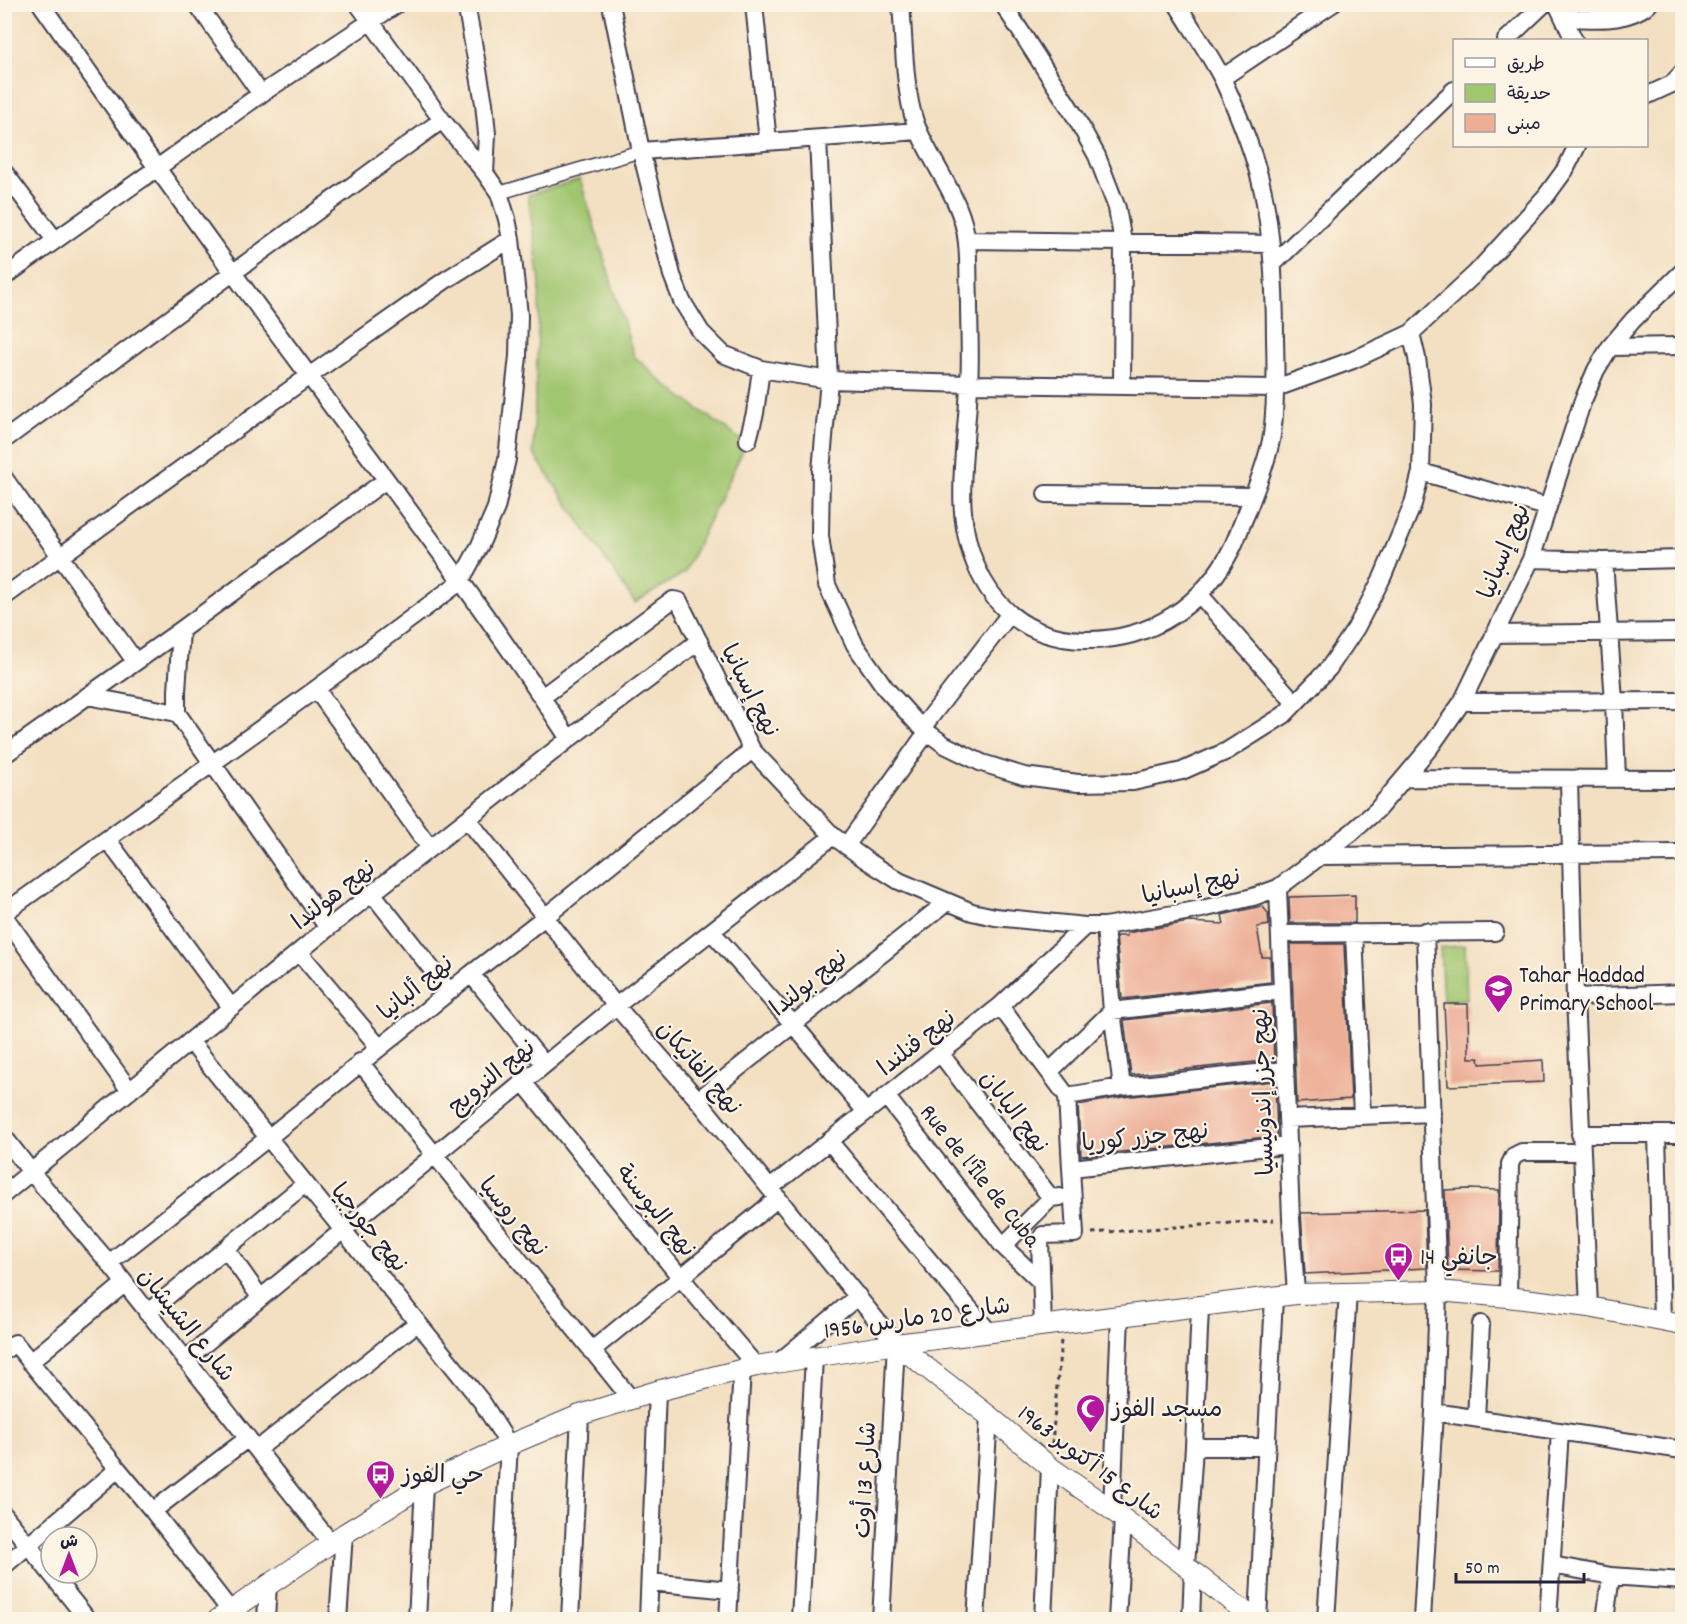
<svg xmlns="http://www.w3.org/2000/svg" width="1687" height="1624" font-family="Dekko,'Playpen Sans Arabic',sans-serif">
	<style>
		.green { fill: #a1c670; stroke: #627456; stroke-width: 1.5 }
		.building { fill: #edae96 }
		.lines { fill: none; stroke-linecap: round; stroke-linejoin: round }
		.pedestrian-casing { stroke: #413e4f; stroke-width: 15 }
		.minor-casing { stroke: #413e4f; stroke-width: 20 }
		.tertiary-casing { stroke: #413e4f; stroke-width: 22 }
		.path { stroke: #413e4f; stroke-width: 3; stroke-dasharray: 4.5 4.5; stroke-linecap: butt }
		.pedestrian { stroke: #fff; stroke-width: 12 }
		.minor { stroke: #fff; stroke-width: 16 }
		.tertiary { stroke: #fff; stroke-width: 20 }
		.labels { text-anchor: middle; stroke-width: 4.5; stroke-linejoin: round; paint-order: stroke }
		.street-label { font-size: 24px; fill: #22223b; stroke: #fcf5e5 }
		.poi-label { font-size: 24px; fill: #22223b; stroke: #fcf5e5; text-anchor: start }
	</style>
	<rect width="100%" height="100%" fill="#fcf5e5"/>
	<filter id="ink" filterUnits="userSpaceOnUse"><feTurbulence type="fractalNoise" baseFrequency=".0167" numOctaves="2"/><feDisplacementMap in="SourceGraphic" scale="12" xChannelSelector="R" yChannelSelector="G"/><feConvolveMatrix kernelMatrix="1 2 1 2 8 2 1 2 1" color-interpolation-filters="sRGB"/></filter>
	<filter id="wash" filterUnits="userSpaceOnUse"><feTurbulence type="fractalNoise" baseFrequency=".008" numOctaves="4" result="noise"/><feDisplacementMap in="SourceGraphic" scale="24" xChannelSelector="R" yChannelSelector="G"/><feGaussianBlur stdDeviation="1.35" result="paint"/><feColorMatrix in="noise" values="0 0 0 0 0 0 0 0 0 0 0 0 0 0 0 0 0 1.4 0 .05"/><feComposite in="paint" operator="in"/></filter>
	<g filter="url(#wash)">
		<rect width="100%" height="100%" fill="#f3dfc1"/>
		<!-- green -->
		<path class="green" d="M580,179l54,177 33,30 79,58 -62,129 -49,30 -102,-150 7,-171 -12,-87z
			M1465,945l2,54 -24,2 -3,-53z"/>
		<g id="blocks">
			<!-- building -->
			<path class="building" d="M1355,895v28h-65l-1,-26z
				M1262,906l6,7 1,12 -12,2 5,30h8l1,25 -149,17 -6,-63h11v-3l62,-11 35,2 -2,-9z
				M1291,944h53l7,155 -54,4z
				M1272,1003l2,57 -143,15 -7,-55z
				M1444,1004h24l1,54h10l1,6 63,-4 1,22 -96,4z
				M1275,1081l2,55 -196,20 -3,-51 45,-8z
				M1468,1189l31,1 -1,81 -50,-1 -3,-80z
				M1425,1210l2,58 -122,6 -4,-61z"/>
		</g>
	</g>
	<g filter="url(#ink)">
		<use href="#blocks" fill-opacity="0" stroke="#413e4f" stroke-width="1.5"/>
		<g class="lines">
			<defs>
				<path id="pedestrian" d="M499,193l142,-42"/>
				<path id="minor" d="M41,4c88,126 177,250 269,373 88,119 179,237 259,362
					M197,4l64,90
					M466,4l18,99 3,31 -2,39
					M611,4l30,147 31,124 10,26 19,31 22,22 38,15 68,11 140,4 307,4 77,-28 58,-27 65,-60 70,-77 19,-26 12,-24
					M754,4l14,138
					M901,4c3,36 3,85 14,118 15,41 48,76 52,121 2,20 1,40 2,60 0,27 2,54 0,81 -2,67 -21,133 14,196 22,40 56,59 102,60 66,1 119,-35 148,-94 5,-11 9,-23 14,-34 9,-24 21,-52 25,-77 4,-32 4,-64 3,-96 0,-49 -2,-99 -12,-147 -8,-38 -24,-77 -40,-112 -13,-26 -31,-51 -46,-76
					M1003,4l72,112 22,40 20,52 6,34 -1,144
					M1557,4l17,36
					M1564,18c31,0 59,6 85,-14
					M1506,40l38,-36
					M1222,78l110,-74
					M1646,96l26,-12 10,-11
					M818,139l11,241 -8,91 -1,65 7,49 28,60 31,44 29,32 12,11 18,13 37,18 42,13 54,7 55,-1 49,-11 45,-20 57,-36 45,-47 27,-40 26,-50 31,-74 8,-32 2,-68 -6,-46 -6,-25
					M641,151l278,-20
					M4,172l51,68
					M967,240l304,4
					M1273,264l181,-174
					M4,277l257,-183 136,-90
					M1610,347l72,-1
					M4,440l438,-320
					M748,440l7,-27 6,-44
					M1421,472l126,35
					M4,478l131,183
					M1046,494l207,2
					M1531,559l73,2 78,-2
					M1604,561l10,140 3,78
					M1200,595l95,108
					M4,597l305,-221 135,-95 67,-42
					M181,630l-4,61v22l151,215
					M1494,634l188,-2
					M316,689l114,159
					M87,696l90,17
					M542,697l126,-94 5,-3 6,1 73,149 81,86 33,24 33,21 73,31 23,5 90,9h20l97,-17 51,-12 25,-9 74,-56 25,-22 54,-64 31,-44 69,-143 51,-156 14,-33 14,-23 23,-27 49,-48
					M1462,702l220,-1
					M922,728l87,-113
					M4,755l177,-125 205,-150
					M1406,778l276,1
					M1569,780l6,217 14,310
					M468,820l148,186 82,94 198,244 -15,276
					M107,839l124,168
					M846,846l81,-114
					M1321,856l361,-3
					M1278,888l13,330 5,76
					M372,893l77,98
					M4,913l312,-224 144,-107 20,-37 16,-37 11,-49 11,-103 1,-41 -8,-76 -4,-20 -8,-26 -14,-20 -43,-53 -84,-116
					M4,916l126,175
					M712,932l81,92 73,88
					M1354,933l8,183
					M1281,934l214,-2
					M299,952l80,95
					M471,974l73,90
					M1575,997l107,-4
					M1000,1006l67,90
					M190,1041l292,361 27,43 -10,175
					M940,1053l111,145
					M360,1062l271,337
					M1049,1072l63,-61 -7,-85
					M523,1082l158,196 75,88
					M1122,1087l-10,-76 170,-20
					M886,1096l117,150 38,36
					M698,1100l249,-198
					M1287,1119l145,-6
					M1580,1134h102
					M1657,1134l5,187
					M4,1137l28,36 77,90 222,280
					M829,1141l160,191
					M1071,1168l-4,-72 55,-9 162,-17
					M770,1188l230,-182 85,-80
					M4,1194l324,-266 241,-189 130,-98
					M1003,1246l48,-48 9,-1
					M226,1249l34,48
					M109,1263l159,-125 203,-164 74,-57 207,-167
					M1508,1297l2,-133 4,-8 8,-4h59
					M147,1313l158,-129
					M1043,1326l-3,-85 3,-6 32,-1 -4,-66 218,-23
					M4,1351l11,-8 103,126
					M591,1351l187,-153
					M185,1360l431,-354 217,-170
					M30,1362l94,-78
					M778,1363l80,-67
					M1434,1412l248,38
					M1476,1418l5,-94
					M1194,1447h73
					M258,1449l159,-126
					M1112,1510l8,-194
					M153,1511l95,-73
					M4,1515l84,105
					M1552,1565l59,11 71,5
					M4,1566l114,-97 35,42 76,98
					M1186,1566l8,-119 6,-140
					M650,1582l80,8
					M266,1620l2,-37
					M338,1620l6,-86
					M417,1620l7,-135
					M570,1620l10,-205
					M648,1620l9,-229
					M728,1620l14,-251
					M800,1620l14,-263
					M976,1620l13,-204
					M1043,1620l7,-153
					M1117,1620l6,-101
					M1191,1620l2,-49
					M1258,1620l16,-323
					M1326,1620l22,-327
					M1422,1620l12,-208 4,-121 -13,-360
					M1548,1620l12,-189
					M1605,1620l6,-44"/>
				<path id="tertiary" d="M896,1344l93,72 61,51 62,43 144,110
					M217,1620l127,-86 80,-49 85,-40 71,-30 77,-24 99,-25 140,-22 400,-50 142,-3 70,6 81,10 93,18"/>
			</defs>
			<!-- pedestrian casing -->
			<use href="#pedestrian" class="pedestrian-casing"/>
			<!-- minor casing -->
			<use href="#minor" class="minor-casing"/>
			<!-- tertiary casing -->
			<use href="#tertiary" class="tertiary-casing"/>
			<!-- path -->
			<path class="path" d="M1092,1233l182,-13
				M1052,1444l9,-104"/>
			<!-- pedestrian -->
			<use href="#pedestrian" class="pedestrian"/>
			<!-- minor -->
			<use href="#minor" class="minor"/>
			<!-- tertiary -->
			<use href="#tertiary" class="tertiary"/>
		</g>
	</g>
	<!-- icons -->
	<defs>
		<symbol id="school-pin" viewBox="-11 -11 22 30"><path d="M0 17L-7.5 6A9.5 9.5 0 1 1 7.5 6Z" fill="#b5179e" stroke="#fcf5e5"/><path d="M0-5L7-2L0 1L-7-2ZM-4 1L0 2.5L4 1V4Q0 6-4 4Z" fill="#fff"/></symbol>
		<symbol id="bus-pin" viewBox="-11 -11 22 30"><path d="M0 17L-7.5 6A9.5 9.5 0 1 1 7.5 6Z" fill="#b5179e" stroke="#fcf5e5"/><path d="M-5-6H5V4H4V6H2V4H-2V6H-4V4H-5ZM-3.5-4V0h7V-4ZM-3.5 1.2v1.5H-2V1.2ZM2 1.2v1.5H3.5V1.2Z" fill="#fff"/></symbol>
		<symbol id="mosque-pin" viewBox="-11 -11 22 30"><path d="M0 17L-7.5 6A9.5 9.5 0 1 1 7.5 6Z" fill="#b5179e" stroke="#fcf5e5"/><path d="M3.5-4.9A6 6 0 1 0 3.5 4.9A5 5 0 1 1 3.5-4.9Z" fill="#fff"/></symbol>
	</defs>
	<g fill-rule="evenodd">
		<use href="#school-pin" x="1482" y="972" width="33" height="45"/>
		<use href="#bus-pin" x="1382" y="1240" width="33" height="45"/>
		<use href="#mosque-pin" x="1074" y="1392" width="33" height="45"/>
		<use href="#bus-pin" x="364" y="1458" width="33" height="45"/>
	</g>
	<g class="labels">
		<!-- street labels -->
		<g class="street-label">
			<text transform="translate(1503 551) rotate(-68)" y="8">نهج إسبانيا</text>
			<text transform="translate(751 690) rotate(63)" y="8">نهج إسبانيا</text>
			<text transform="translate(1191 885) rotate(-12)" y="8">نهج إسبانيا</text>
			<text transform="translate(333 894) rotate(-38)" y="8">نهج هولندا</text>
			<text transform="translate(808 982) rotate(-39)" y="8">نهج بولندا</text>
			<text transform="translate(415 987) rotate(-39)" y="8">نهج ألبانيا</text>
			<text transform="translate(916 1042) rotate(-38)" y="8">نهج فنلندا</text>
			<text transform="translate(700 1067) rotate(49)" y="8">نهج الفاتيكان</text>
			<text transform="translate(491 1076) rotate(-39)" y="8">نهج النرويج</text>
			<text transform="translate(1262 1092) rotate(-92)" y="8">نهج جزر إندونيسيا</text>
			<text transform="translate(1015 1111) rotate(53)" y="8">نهج اليابان</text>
			<text transform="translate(1145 1136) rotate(-6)" y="8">نهج جزر كوريا</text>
			<text transform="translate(981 1175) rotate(51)" y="8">Rue de l'Île de Cuba</text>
			<text transform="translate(657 1210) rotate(51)" y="8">نهج البوسنة</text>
			<text transform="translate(514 1216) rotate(51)" y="8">نهج روسيا</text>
			<text transform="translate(370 1227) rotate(51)" y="8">نهج جورجيا</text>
			<text transform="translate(917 1317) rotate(-8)" y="8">شارع 20 مارس 1956</text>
			<text transform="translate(187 1324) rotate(51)" y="8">شارع الشيشان</text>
			<text transform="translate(1091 1462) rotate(37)" y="8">شارع 15 أكتوبر 1963</text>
			<text transform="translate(864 1480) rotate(-87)" y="8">شارع 13 أوت</text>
		</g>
		<!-- poi labels -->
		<g class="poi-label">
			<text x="1519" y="982">Tahar Haddad<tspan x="1519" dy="28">Primary School</tspan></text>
			<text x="1420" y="1264">14 جانفي</text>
			<text x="1112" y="1416">مسجد الفوز</text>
			<text x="402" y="1482">حي الفوز</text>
		</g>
	</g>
	<!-- margin -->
	<rect width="1687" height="1624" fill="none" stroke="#fcf5e5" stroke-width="24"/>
	<!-- legend -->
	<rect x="1453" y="39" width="195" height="108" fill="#fcf5e5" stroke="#a5a1a1" stroke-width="1.5"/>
	<rect x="1465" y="58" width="30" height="9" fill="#ffffff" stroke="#a5a1a1" stroke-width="1.5"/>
	<text x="1507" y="69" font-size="18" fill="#22223b">طريق</text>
	<rect x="1465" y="84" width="30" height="18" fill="#a1c670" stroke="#a5a1a1" stroke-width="1.5"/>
	<text x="1507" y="99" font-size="18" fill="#22223b">حديقة</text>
	<rect x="1465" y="114" width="30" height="18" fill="#edae96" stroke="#a5a1a1" stroke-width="1.5"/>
	<text x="1507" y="129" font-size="18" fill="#22223b">مبنى</text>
	<!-- north arrow -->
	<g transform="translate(69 1555)"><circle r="28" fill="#fcf5e5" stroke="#a5a1a1" stroke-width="1.5"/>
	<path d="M0-4.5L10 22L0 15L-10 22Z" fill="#b5179e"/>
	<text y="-9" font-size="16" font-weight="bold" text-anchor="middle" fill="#22223b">ش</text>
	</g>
	<!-- scale -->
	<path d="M1456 1573v9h128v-9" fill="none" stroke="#22223b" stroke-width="3"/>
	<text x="1465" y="1573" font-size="18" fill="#22223b" stroke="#fcf5e5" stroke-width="4.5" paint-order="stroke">50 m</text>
</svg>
